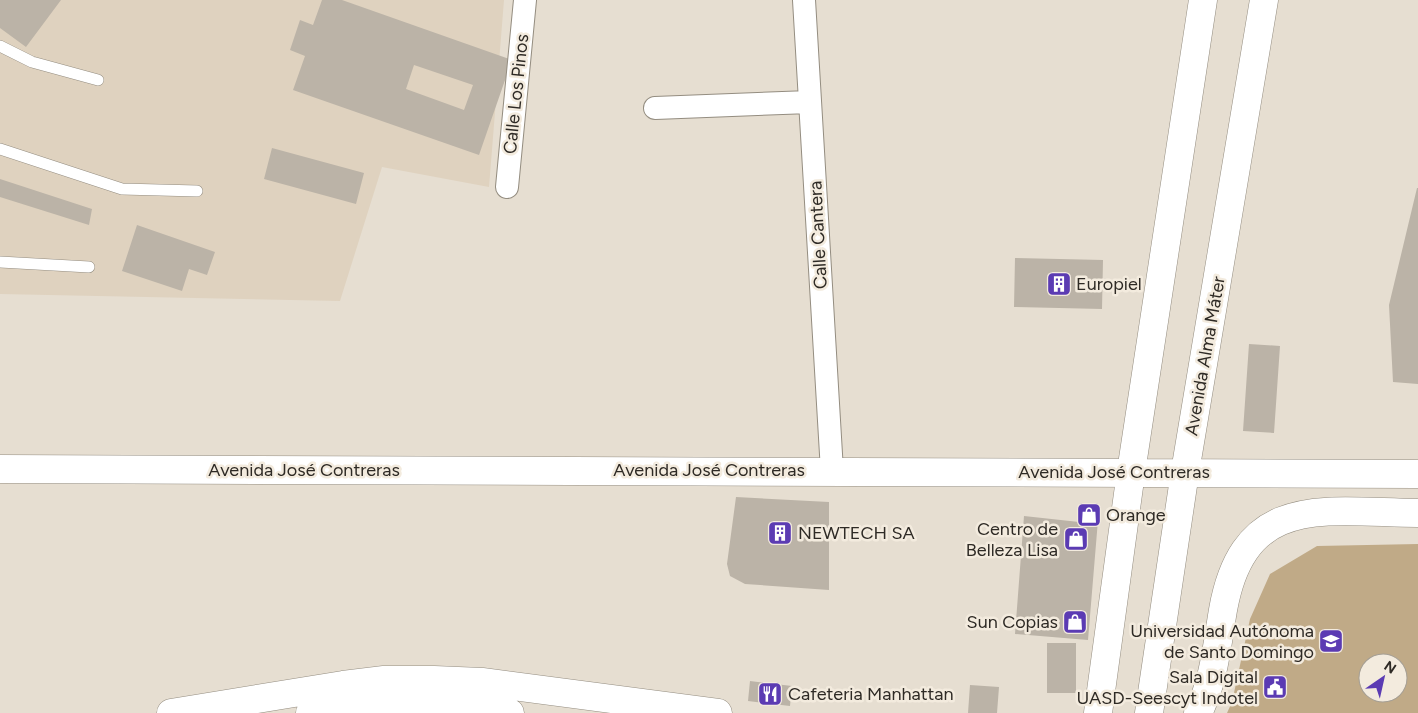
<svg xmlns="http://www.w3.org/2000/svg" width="1418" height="713" font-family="Figtree,sans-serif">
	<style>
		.built { fill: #dfd2bf }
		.green { fill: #c0aa87; fill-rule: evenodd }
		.building { fill: #bbb3a7; fill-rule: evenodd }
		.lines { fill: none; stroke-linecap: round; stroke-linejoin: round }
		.service-casing { stroke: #948d80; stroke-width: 12 }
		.minor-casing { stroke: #948d80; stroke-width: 24 }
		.tertiary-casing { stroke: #948d80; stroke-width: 29 }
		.secondary-casing { stroke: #948d80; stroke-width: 29 }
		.service { stroke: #fff; stroke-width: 11 }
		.minor { stroke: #fff; stroke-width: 22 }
		.tertiary { stroke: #fff; stroke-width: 28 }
		.secondary { stroke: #fff; stroke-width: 28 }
		.labels { text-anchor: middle; stroke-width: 5; stroke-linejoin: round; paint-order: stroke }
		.street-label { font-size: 18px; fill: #2e2a25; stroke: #f3ebde }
		.poi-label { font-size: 18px; fill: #2e2a25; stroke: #f3ebde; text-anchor: start }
	</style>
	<rect width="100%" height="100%" fill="#e6ded1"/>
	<!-- built -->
	<path class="built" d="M0,0h504l-15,187 -107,-20 -42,134 -340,-7z"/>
	<!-- green -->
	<path class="green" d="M1418,544v169h-191l5,-11 18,-83 20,-45 47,-28zM1368,663h30v30h-30z"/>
	<!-- building -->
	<path class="building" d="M0,0h61l-35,47 -26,-19z
		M322,0h20l170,60 -33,95 -186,-65 12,-34 -15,-6 10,-30 13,5zM414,65l59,20 -9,25 -58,-21z
		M272,148l92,25 -8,31 -92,-25z
		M0,179l92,30 -3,16 -89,-28z
		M1417,188h1v196l-25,-2 -4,-77z
		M137,225l78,27 -8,23 -18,-6 -7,22 -60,-20z
		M1015,258l88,2 -1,49 -88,-2z
		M1249,344l31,2 -6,87 -31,-2z
		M736,497l93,5v88l-84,-6 -15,-8 -3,-12z
		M1080,507l19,1 -11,132 -73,-6 9,-118 55,6z
		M1047,643h29v50h-29z
		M750,681l42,5 -2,20 -42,-5z
		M970,685l29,2 -2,26h-29z"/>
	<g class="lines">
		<defs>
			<path id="service" d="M0,46l32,16 66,18
				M0,149l122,40 75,2
				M0,262l89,5"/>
			<path id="minor" d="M804,0l28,471
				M655,108l155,-6
				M507,187l18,-187"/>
			<path id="tertiary" d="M171,713l172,-28 41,-5h50l48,2 236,31
				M310,713c72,-12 128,-10 200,0
				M1098,713l33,-241
				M1149,713l36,-241"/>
			<path id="secondary" d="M0,469l1418,5
				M1131,472l72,-472
				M1185,472l79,-472
				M1198,713c16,-32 19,-68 25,-103 21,-118 101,-98 195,-97"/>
		</defs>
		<!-- service casing -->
		<use href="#service" class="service-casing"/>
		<!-- minor casing -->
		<use href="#minor" class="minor-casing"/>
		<!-- tertiary casing -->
		<use href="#tertiary" class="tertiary-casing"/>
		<!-- secondary casing -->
		<use href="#secondary" class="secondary-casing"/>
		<!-- service -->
		<use href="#service" class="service"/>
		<!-- minor -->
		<use href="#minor" class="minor"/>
		<!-- tertiary -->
		<use href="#tertiary" class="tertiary"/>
		<!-- secondary -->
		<use href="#secondary" class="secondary"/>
	</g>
	<!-- icons -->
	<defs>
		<symbol id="building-square" viewBox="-11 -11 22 22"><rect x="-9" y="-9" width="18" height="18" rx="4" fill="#5b3bb3" stroke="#f3ebde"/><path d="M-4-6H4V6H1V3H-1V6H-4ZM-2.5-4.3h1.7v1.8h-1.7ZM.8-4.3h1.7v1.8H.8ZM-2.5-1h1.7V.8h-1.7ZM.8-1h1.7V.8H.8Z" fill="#fff"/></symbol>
		<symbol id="shop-square" viewBox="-11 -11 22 22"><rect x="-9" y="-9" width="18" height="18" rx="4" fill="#5b3bb3" stroke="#f3ebde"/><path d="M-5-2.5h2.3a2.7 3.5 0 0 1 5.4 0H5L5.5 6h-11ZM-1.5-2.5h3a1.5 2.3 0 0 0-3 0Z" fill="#fff"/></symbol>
		<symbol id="university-square" viewBox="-11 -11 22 22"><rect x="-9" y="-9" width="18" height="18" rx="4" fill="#5b3bb3" stroke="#f3ebde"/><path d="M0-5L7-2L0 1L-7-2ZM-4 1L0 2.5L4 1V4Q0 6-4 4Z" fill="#fff"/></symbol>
		<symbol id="civic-square" viewBox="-11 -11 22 22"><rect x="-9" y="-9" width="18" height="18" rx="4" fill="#5b3bb3" stroke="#f3ebde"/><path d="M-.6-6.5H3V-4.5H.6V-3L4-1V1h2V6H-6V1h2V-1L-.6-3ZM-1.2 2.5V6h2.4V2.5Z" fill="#fff"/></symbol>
		<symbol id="restaurant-square" viewBox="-11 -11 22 22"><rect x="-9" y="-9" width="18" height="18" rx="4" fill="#5b3bb3" stroke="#f3ebde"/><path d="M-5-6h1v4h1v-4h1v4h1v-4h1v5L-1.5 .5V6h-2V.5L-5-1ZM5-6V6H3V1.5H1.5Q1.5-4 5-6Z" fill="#fff"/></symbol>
	</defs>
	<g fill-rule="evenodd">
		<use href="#building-square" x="1045" y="270" width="28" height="28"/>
		<use href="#shop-square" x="1075" y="501" width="28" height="28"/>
		<use href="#building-square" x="766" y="519" width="28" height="28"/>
		<use href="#shop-square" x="1062" y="525" width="28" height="28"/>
		<use href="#shop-square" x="1061" y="608" width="28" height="28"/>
		<use href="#university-square" x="1317" y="627" width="28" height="28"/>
		<use href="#civic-square" x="1261" y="673" width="28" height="28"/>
		<use href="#restaurant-square" x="756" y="680" width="28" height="28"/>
	</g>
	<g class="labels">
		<!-- street labels -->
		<g class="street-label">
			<text transform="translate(516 94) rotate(-84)" y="6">Calle Los Pinos</text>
			<text transform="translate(818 235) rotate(-93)" y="6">Calle Cantera</text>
			<text transform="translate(1205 356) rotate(-80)" y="6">Avenida Alma Máter</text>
			<text x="304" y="476">Avenida José Contreras</text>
			<text x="709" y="476">Avenida José Contreras</text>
			<text x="1114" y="478">Avenida José Contreras</text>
		</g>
		<!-- poi labels -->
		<g class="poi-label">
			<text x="1076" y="290">Europiel</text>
			<text x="1106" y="521">Orange</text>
			<text x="1058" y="535" text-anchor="end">Centro de<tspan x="1058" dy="21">Belleza Lisa</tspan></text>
			<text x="798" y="539">NEWTECH SA</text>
			<text x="1058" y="628" text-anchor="end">Sun Copias</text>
			<text x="1314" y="637" text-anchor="end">Universidad Autónoma<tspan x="1314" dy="21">de Santo Domingo</tspan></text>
			<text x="1258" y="683" text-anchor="end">Sala Digital<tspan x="1258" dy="21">UASD-Seescyt Indotel</tspan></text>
			<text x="788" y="700">Cafeteria Manhattan</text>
		</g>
	</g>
	<!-- north arrow -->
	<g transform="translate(1383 678) rotate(34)"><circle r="24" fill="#f3ebde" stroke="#a49e94"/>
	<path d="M0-4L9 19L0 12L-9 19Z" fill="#5b3bb3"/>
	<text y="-8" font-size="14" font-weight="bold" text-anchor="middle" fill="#2e2a25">N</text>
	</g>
</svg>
